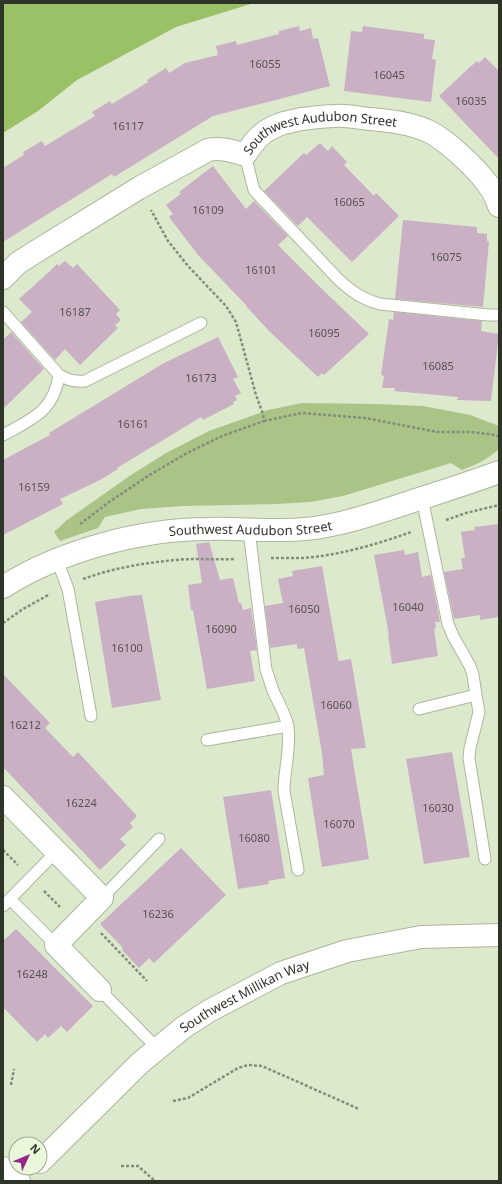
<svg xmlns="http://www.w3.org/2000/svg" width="502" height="1184" font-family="'Noto Sans',sans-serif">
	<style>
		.green { fill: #aac488 }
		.forest { fill: #9bc166 }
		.building { fill: #cab0c4 }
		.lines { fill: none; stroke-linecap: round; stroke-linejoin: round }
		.lane-casing { stroke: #abb79c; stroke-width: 13 }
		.street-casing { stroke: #abb79c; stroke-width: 24 }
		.secondary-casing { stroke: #abb79c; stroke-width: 24 }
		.primary-casing { stroke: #abb79c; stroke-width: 24 }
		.path { stroke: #848d7a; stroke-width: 2.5; stroke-dasharray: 3 2; stroke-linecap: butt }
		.lane { stroke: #fff; stroke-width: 11 }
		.street { stroke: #fff; stroke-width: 22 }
		.secondary { stroke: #fff; stroke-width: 22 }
		.primary { stroke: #fff; stroke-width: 22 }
		.labels { text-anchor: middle; stroke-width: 3; stroke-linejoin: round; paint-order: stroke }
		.number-label { font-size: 11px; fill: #565350 }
		.street-label { font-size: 13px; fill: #2f3429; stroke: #e9f7da }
	</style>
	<rect width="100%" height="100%" fill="#dce9cd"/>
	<!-- green -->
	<path class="green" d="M302,403l74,1 47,2 47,9 29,11v23c-11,10 -23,16 -37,21l-11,-7 -108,33 -33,6 -33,2 -94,2 -42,3 -36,8 -7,11 -38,13 -6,-9 13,-12 64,-45 35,-22 43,-22 59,-21z"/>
	<!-- forest -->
	<path class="forest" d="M3,3h251l-78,24 -99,53 -39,31 -35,22z"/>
	<!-- building -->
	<path class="building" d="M299,26l1,5 11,-3 2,11 5,-1 12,48 -117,30 -99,61 -2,-3 -109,68v-74l21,-13 -1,-3 19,-11 3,5 50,-30 -3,-4 18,-11 2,3 36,-22 -1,-2 19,-12 3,5 16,-10 33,-8 -2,-9 20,-5 1,4 42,-11v-3z
		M363,26l61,8v5l11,1 -3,19 4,1 -5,42 -87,-11 7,-60 11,1z
		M485,57l14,14v88l-60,-63 31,-29 7,-6 2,2z
		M320,143l8,8 4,-5 15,16 -3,3 30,31 2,-3 23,23 -47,46 -45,-45 -9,9 -34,-35 40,-38 2,2z
		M213,166l33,43 8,-8 34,35 -10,9 45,45 46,44 -45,41 -2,-2 -4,4 -49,-46 -23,-25h1l-49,-51 -29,-38 4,-3 -7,-9 15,-11 -2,-2z
		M403,220l74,7v6l10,1v7l2,1 -6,65 -88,-8z
		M65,261l8,7 4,-4 43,46 -4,4 5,6 -6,5 3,3 -38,37 -15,-16 -10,11 -34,-38 11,-10 -13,-13 31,-28 7,-7 2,2z
		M394,312l88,9 -1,10 18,3 -8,67 -34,-1 1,-3 -64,-6 1,-3h-13l2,-12 -3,-1 8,-56 4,1z
		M11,332l33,37 -41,40v-69z
		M218,337l20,40 -5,2 8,14 -6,3 2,4 -4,2 1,2 -31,16 -2,-3 -84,51 1,1 -18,11 -40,19 3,5 -60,31v-75l47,-25 -1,-2 115,-70z
		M499,524v93l-19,3v-5l-26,4 -10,-47 19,-3 -2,-11h4l-4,-26 14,-2 -1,-3z
		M209,542l11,38 13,-2 6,25h2l2,7 8,-2 6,42 -7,1 5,30 -48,8 -14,-79h-2l-3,-25 14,-2 -6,-39z
		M404,550l1,5 13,-3 4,25 9,-2 9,47h-5l1,6 -2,1 4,27 -46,8 -4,-29h1l-15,-80z
		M322,566l16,92 1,3 12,-2 15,89 -15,1 18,110 -47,8 -14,-89 16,-3 -2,-22 -18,-105 -7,1v-5l-27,4 -5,-42 18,-3 -5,-24 15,-3 -1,-5z
		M141,595h1l19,105 -49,8 -17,-106 34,-6z
		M3,674l47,49 -5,5 28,29 5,-5 59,64 -7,7 3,4 -13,12 6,6 -26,25 -97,-103z
		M452,752l18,105 -46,7 -18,-105z
		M271,790l14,88 -17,3 1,3 -31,5 -15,-92z
		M181,848l45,47 -72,68 -5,-5 -10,10 -17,-18 1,-2 -23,-24z
		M16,929l77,77 -26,26 -6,-6 -13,12 -3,-4 -8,8 -34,-35v-66z"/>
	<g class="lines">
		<defs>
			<path id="lane" d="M245,155l9,35 84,89c14,13 24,20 42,25l108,11h11
				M3,312l56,63c9,5 15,7 26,6l116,-58
				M3,435c29,-16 51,-24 56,-60
				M422,498l26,126 5,12 17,30 3,9 3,20 3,17 -9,36 -1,10 16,101
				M249,530l17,140c3,7 5,16 8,23 5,11 12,22 14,34 3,22 -4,43 -4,64l14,79
				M57,560l11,29 23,127
				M419,709l57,-14
				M207,740l81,-14
				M102,898l57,-59
				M10,899l46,46
				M3,906l53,-54
				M100,990l58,59"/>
			<g id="street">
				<path id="s1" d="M3,278l15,-15 14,-9 107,-66 69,-38c13,-3 24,1 37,5 10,-15 16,-23 33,-30 7,-3 16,-4 23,-6 11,-1 22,-3 34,-3 11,-1 24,2 36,3 20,2 40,4 59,13 16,8 45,35 56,50 6,7 10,15 13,24"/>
				<path id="s2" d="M3,587c57,-36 137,-58 205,-58 32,-1 64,3 97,0 33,-3 65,-14 96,-24 33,-11 66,-21 98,-33"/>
				<path d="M3,797l99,101 -46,47 44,45"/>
			</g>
			<g id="secondary">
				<path id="s3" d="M40,1162l100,-99 44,-36 25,-16 72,-38 66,-22 74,-14 78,-2"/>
			</g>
			<path id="primary" d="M3,1168l16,13"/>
		</defs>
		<!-- lane casing -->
		<use href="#lane" class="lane-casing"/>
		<!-- street casing -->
		<use href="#street" class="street-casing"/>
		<!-- secondary casing -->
		<use href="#secondary" class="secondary-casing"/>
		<!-- primary casing -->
		<use href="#primary" class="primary-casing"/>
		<!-- path -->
		<path class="path" d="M264,421l38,-8 63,5 72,14h32l19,2 11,2
			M446,520l20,-7 33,-8
			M80,524l32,-24 36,-24 39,-23 35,-17 42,-15 -1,-7 -7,-19 -20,-73 -10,-16 -38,-40 -20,-25 -17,-31
			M271,558c10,0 21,0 31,0 35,-2 76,-14 109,-26
			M83,579c30,-11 61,-16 92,-19 20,-2 39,0 59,-1
			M3,623l20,-14 27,-15
			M3,850l15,15
			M44,891l16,16
			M101,933l46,48
			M11,1085l3,-16
			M173,1101l15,-3 50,-30 10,-3 14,1 97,43
			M121,1166h17l17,15"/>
		<!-- lane -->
		<use href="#lane" class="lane"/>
		<!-- street -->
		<use href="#street" class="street"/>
		<!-- secondary -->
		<use href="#secondary" class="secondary"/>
		<!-- primary -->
		<use href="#primary" class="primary"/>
	</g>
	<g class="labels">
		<!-- number labels -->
		<g class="number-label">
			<text x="265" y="68">16055</text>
			<text x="389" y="79">16045</text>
			<text x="471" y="105">16035</text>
			<text x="128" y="130">16117</text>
			<text x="349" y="206">16065</text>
			<text x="208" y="214">16109</text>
			<text x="446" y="261">16075</text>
			<text x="261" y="274">16101</text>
			<text x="75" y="316">16187</text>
			<text x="324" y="337">16095</text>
			<text x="438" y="370">16085</text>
			<text x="201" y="382">16173</text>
			<text x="133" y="428">16161</text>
			<text x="34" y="491">16159</text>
			<text x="408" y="611">16040</text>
			<text x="304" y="613">16050</text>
			<text x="221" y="633">16090</text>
			<text x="127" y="652">16100</text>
			<text x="336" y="709">16060</text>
			<text x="25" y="729">16212</text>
			<text x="81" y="807">16224</text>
			<text x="438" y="812">16030</text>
			<text x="339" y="828">16070</text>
			<text x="254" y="842">16080</text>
			<text x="158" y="918">16236</text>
			<text x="32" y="978">16248</text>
		</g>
		<!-- street labels -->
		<g class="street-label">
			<text dy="5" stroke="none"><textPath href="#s1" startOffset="364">Southwest Audubon Street</textPath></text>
			<text dy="5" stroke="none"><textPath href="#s2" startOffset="258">Southwest Audubon Street</textPath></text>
			<text dy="5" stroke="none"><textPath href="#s3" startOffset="266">Southwest Millikan Way</textPath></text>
		</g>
	</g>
	<!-- border -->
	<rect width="502" height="1184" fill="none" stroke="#2f3429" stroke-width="8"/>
	<!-- north arrow -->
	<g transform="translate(28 1156) rotate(46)"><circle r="19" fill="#e9f7da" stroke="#9fa993"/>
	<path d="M0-3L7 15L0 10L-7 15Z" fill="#952685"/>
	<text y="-6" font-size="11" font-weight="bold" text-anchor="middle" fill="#2f3429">N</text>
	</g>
</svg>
